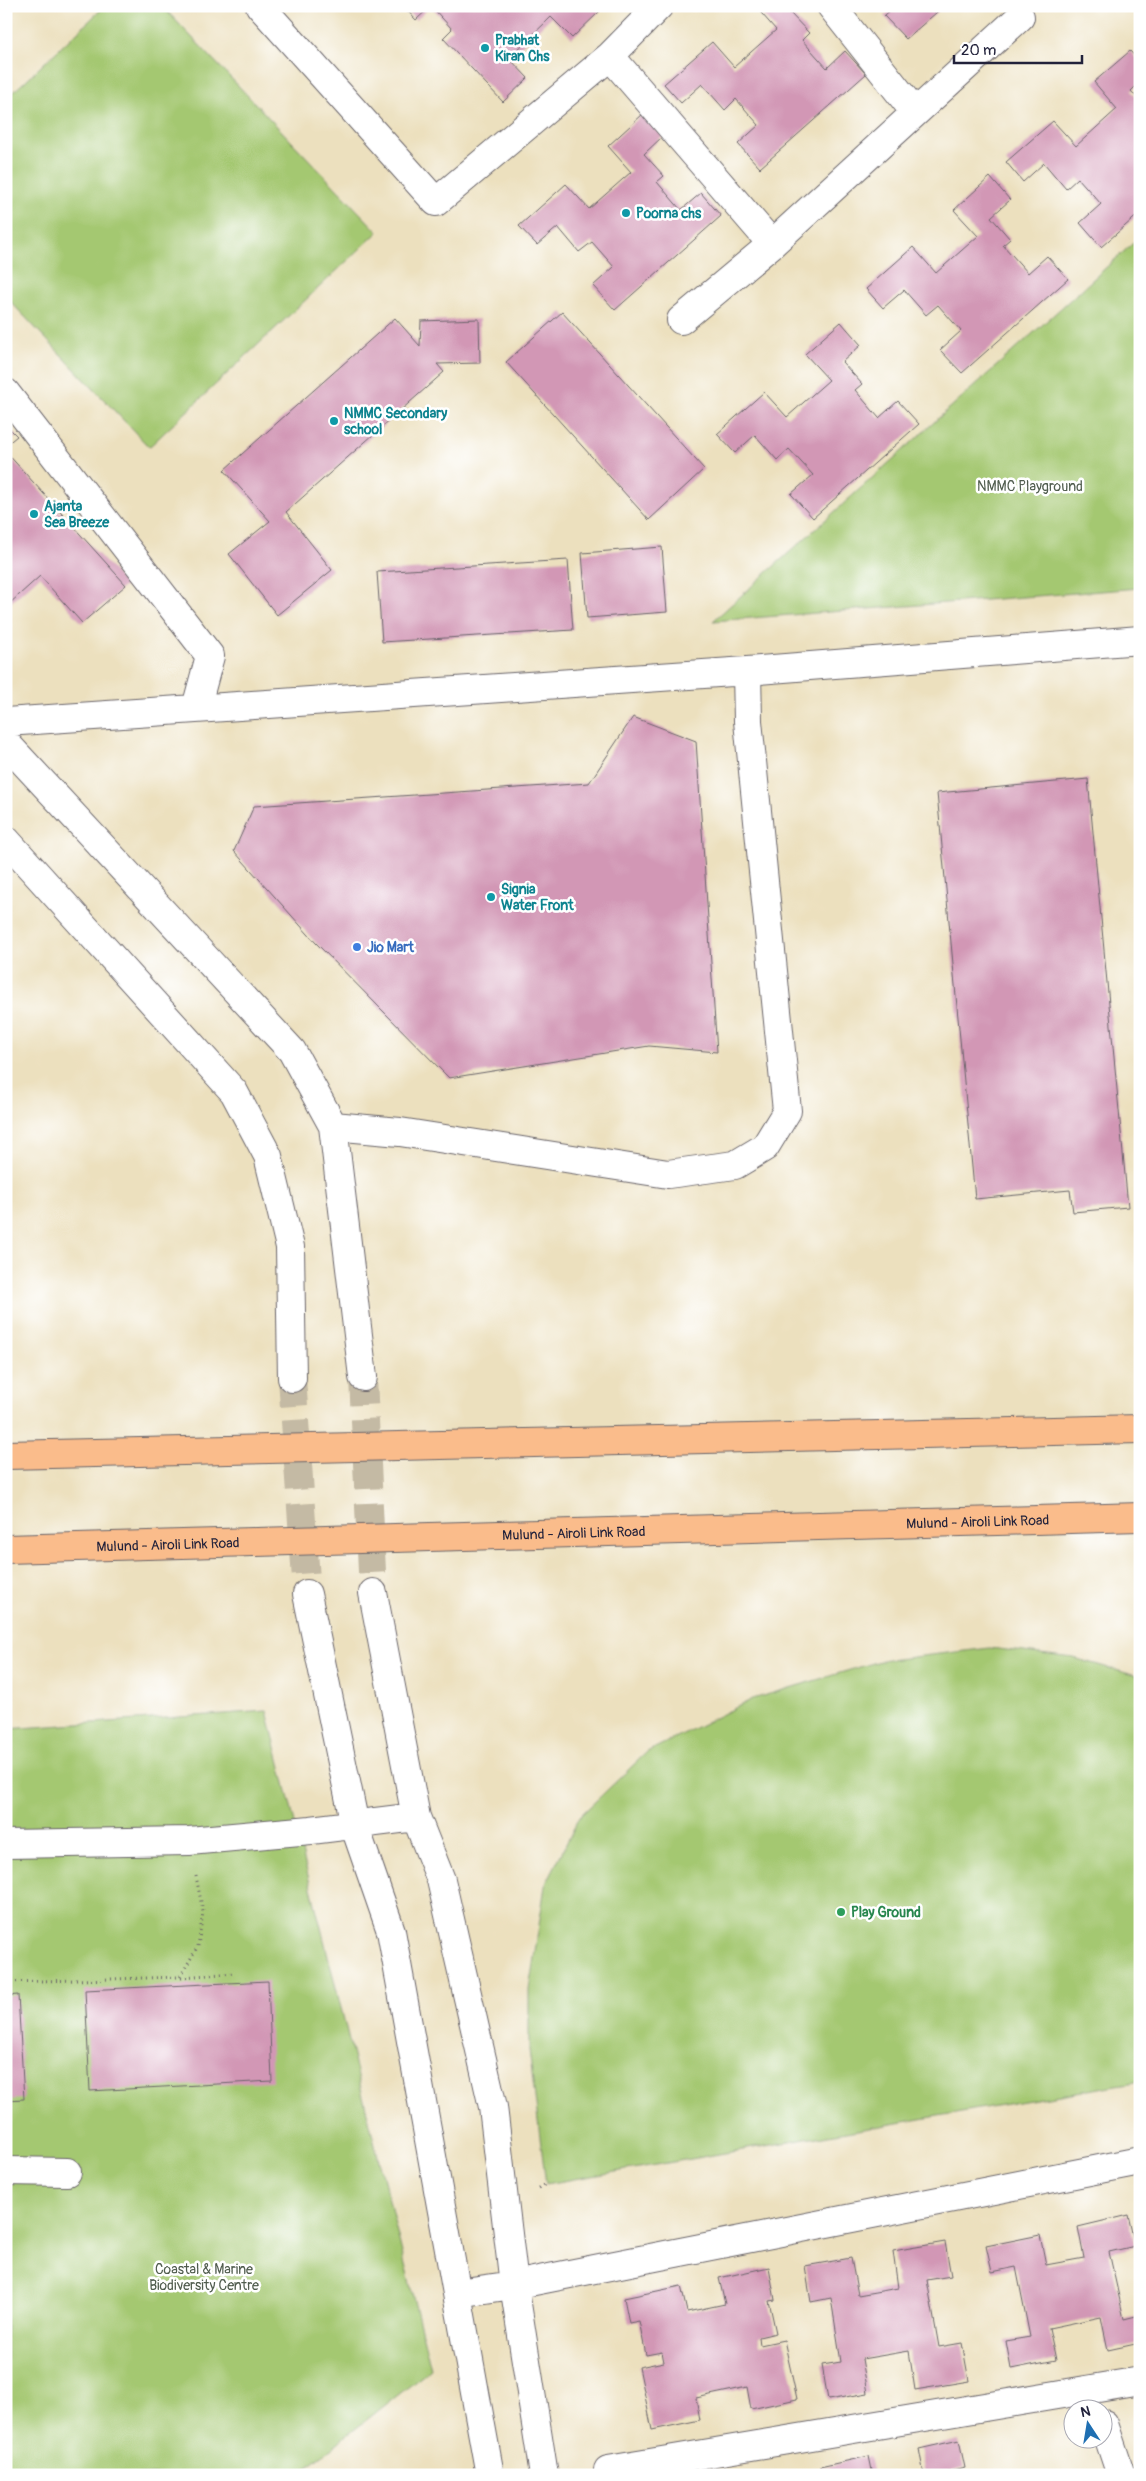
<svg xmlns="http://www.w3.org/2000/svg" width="1146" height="2481" font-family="Pangolin,sans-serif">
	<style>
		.green { fill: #a4c871; stroke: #637556 }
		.building { fill: #d297b5 }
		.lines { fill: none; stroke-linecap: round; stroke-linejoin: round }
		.minor-tunnel { stroke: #c4baa4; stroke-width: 28; stroke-dasharray: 28 14; stroke-linecap: butt }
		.minor-casing { stroke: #696469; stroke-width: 30 }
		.path { stroke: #696469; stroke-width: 3; stroke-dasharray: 1 4; stroke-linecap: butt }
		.minor { stroke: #fff; stroke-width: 28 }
		.major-bridge-casing { stroke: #696469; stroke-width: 30; stroke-linecap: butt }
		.major-bridge { stroke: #fabc8b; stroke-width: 28 }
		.culture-dot { fill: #0f9aa8; stroke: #fff; stroke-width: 2 }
		.shop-dot { fill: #3f7fe0; stroke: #fff; stroke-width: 2 }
		.leisure-dot { fill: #2e9e5b; stroke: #fff; stroke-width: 2 }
		.labels { text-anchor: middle; stroke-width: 5; stroke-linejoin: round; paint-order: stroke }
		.culture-label { font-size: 14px; font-weight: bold; fill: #0d838f; stroke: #fff; text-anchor: start }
		.park-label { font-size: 14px; fill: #505c4e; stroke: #fff }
		.shop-label { font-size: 14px; font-weight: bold; fill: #366cbe; stroke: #fff; text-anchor: start }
		.street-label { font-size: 14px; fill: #22223b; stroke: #fff }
		.leisure-label { font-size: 14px; font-weight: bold; fill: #27864d; stroke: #fff; text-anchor: start }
	</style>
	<rect width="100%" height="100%" fill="#fff"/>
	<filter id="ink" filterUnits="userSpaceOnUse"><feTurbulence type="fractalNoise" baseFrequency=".02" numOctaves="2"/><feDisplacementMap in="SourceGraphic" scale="10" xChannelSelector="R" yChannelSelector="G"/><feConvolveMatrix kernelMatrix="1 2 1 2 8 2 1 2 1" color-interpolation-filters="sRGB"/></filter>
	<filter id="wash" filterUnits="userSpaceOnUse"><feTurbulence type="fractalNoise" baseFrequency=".0096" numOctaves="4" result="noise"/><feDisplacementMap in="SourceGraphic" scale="20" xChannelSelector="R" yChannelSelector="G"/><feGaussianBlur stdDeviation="1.12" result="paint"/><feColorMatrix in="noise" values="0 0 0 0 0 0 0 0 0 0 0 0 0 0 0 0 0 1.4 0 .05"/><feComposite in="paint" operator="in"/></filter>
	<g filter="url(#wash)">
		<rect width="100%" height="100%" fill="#ece0be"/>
		<path class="green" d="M105,6H162L378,232L149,447L6,297V99Z
			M1140,237V588L713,621Z
			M990,1648L1074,1658L1140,1677V2081L546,2184L529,2050V1990L545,1886L580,1816L647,1752L753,1699L880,1661Z
			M267,1711L431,2369L297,2475H6V1729Z"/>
		<g id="blocks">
			<path class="building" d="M403,6H431L416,20Z
				M431,6H598L601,10L572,38L551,17L509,58L528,78L503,102L443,38L452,29Z
				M755,6H795L789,12L809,33L802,40L827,68L845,51L866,74L760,168L738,144L759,125L736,99L725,110L702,84L681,103L664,84L712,42L734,67L776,30Z
				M895,6H944L906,39L884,16Z
				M1130,51L1140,62V82L1131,91L1140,101V213L1101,247L1080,223L1101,204L1078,178L1066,189L1044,163L1023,182L1006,162L1053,121L1076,146L1117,109L1094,82Z
				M643,114L663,136L644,154L664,176L657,182L681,210L701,193L721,216L615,310L593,286L614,267L592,242L579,252L558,227L537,245L519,226L566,184L589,209L631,172L608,146Z
				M990,177L1010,200L991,217L1010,239L1003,245L1028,273L1047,256L1068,279L962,373L940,350L961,331L938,305L926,315L904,290L883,308L866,289L913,247L936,273L978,236L954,210Z
				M562,312L704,469L649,520L506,362Z
				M395,318L420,346L421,321L479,319L480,363L437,364L444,372L286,512L332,570L277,615L229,554L270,521L224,470Z
				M841,322L861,345L842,362L862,384L855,390L879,418L898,401L919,424L813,518L791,494L813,475L789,449L777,460L755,435L735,453L717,434L764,392L787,417L829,380L805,354Z
				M6,425L17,436L6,445Z
				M6,452L126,585L82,623L40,576L9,604L6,601Z
				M662,547L667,612L587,618L582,553Z
				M568,560L573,630L382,642L377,572Z
				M633,717L696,741L717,1052L649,1046L449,1078L316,943L234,851L254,806L589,783Z
				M1088,779L1128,1207L1073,1212L1070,1190L975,1199L937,793Z
				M268,1981L272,2081L90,2091L85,1990Z
				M18,1995L24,2099L6,2100V1996Z
				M1128,2215L1135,2246L1109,2252L1124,2319L1140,2315V2343L1108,2350L1101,2317L1049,2328L1056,2360L1011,2369L1006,2341L1030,2337L1016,2267L992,2272L986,2246L1040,2235L1046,2265L1084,2258L1078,2227Z
				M945,2242L951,2276L927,2280L939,2347L962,2343L969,2381L915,2390L909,2351L862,2359L868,2393L828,2400L822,2365L841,2362L831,2298L811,2302L805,2266L851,2258L858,2295L898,2288L893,2251Z
				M769,2267L775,2300L769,2301L776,2333L759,2337L760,2345L784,2340L797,2399L751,2409L747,2387L696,2398L700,2420L652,2430L639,2367L664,2362L662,2352L646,2355L639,2321L629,2323L624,2298L681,2286L687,2312L725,2304L719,2278Z
				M959,2440L965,2468L937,2475H924L919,2449Z
				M869,2456L873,2475H821L820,2467Z"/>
		</g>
	</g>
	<g filter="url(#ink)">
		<use href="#blocks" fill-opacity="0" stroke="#696469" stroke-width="1"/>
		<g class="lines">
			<path class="minor-tunnel" d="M363,1377L373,1593
				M292,1378L307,1594"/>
			<g class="minor-casing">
				<path id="minor" d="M260,6L436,202L610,56L659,6
					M831,6L914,111
					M610,56L772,244
					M681,320L772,244L1020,17
					M6,393L210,656L196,708
					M6,722L747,671L1140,640
					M6,743L292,1051L333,1126L363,1377
					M6,840L234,1092L268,1156L290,1247L292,1378
					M333,1126L400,1132L668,1174L735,1165L765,1147L787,1111L748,721L747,671
					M373,1593L416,1817L441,1880L493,2107L514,2285L544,2475
					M307,1594L356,1830L391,1931L490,2475
					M6,1844L189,1841L311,1830L416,1817
					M6,2171L67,2172
					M457,2293L514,2285L1140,2161
					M1104,2424L1121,2475
					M608,2470L1140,2381"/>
			</g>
			<path class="path" d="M181,1977L235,1973
				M6,1982L180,1977L198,1946L203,1912L196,1876
				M539,2188L546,2184"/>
			<use href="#minor" class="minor"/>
			<g class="major-bridge-casing">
				<g id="major-bridge">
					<path d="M6,1455L1140,1429"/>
					<path id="s1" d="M6,1549L1140,1517"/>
				</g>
			</g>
			<use href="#major-bridge" class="major-bridge"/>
		</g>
	</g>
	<g class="culture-dot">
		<circle cx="485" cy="48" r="5"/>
		<circle cx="626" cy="213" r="5"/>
		<circle cx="334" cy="421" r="5"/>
		<circle cx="34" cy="514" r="5"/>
		<circle cx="491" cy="897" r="5"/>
	</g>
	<circle class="shop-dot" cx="357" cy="947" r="5"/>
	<circle class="leisure-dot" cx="841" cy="1912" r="5"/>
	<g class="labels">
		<g class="culture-label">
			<text x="495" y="45">Prabhat<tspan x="495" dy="16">Kiran Chs</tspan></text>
			<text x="636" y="218">Poorna chs</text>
			<text x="344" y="418">NMMC Secondary<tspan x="344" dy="16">school</tspan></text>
			<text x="44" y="511">Ajanta<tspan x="44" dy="16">Sea Breeze</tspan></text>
			<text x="501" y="894">Signia<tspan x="501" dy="16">Water Front</tspan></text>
		</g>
		<g class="park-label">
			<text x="1030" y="491">NMMC Playground</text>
			<text x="204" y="2274">Coastal &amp; Marine<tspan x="204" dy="16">Biodiversity Centre</tspan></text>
		</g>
		<g class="shop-label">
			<text x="367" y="952">Jio Mart</text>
		</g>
		<g class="street-label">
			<text dy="5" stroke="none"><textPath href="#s1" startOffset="972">Mulund - Airoli Link Road</textPath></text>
			<text dy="5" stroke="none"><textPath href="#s1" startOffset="568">Mulund - Airoli Link Road</textPath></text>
			<text dy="5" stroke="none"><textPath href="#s1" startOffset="162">Mulund - Airoli Link Road</textPath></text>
		</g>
		<g class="leisure-label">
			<text x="851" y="1917">Play Ground</text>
		</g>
	</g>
	<rect width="1146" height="2481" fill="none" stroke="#fff" stroke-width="25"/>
	<g transform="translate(1088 2424) rotate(348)"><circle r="24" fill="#ffffff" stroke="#a7a7b1"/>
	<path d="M0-4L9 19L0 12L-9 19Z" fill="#1f6fb2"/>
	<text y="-8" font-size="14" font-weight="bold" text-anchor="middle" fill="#22223b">N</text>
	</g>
	<path d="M954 55v8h128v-8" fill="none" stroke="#22223b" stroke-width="2.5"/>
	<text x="961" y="55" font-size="15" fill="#22223b" stroke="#ffffff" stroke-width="4" paint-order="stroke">20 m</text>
</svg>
